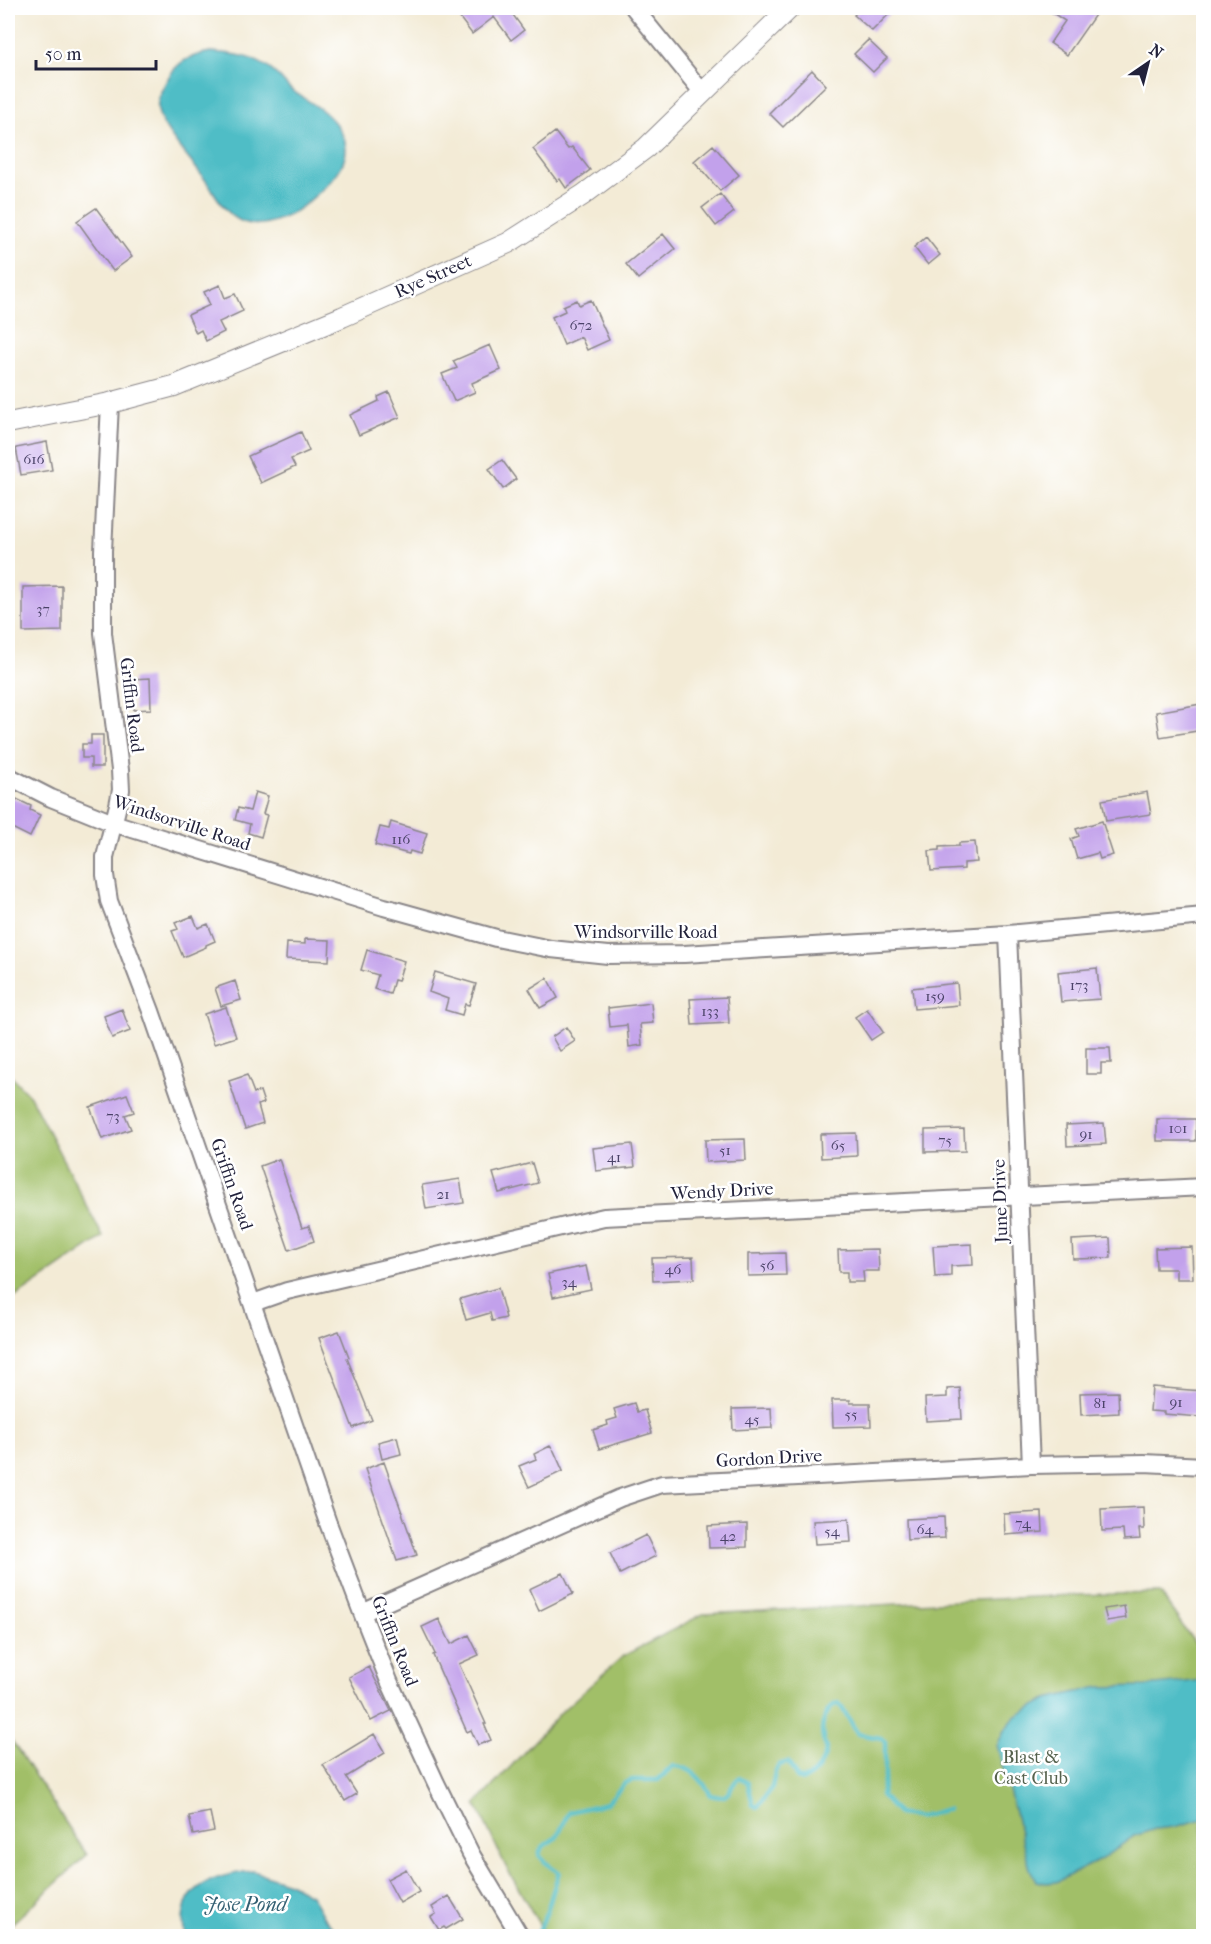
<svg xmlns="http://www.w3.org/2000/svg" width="1211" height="1944" font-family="'IM FELL French Canon',serif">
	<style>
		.green { fill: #a1bf67; stroke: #627051; stroke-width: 1.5 }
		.water { fill: #4fbdc6; stroke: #387080; stroke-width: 1.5 }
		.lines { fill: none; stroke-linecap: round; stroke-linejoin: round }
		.stream { stroke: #4fbdc6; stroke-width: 4.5 }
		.building { fill: #c2a1eb }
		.minor-casing { stroke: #8a8688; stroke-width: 20 }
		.tertiary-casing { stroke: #8a8688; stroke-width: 22 }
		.minor { stroke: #fff; stroke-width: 16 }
		.tertiary { stroke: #fff; stroke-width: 20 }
		.labels { text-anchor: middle; stroke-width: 5; stroke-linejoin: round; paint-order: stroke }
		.number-label { font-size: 15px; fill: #4a4267 }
		.street-label { font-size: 18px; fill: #22223b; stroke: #fff }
		.park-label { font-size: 18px; fill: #55614d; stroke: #fff }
		.water-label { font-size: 20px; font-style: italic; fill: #346073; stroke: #fff }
	</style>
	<rect width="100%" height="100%" fill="#fff"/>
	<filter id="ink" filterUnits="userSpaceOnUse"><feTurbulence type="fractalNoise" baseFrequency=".0167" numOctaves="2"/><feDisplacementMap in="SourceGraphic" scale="12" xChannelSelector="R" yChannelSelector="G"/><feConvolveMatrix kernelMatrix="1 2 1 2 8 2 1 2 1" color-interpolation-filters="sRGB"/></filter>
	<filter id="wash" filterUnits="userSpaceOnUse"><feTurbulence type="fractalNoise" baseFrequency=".008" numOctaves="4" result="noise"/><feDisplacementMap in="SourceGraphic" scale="24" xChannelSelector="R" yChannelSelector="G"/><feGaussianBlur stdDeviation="1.35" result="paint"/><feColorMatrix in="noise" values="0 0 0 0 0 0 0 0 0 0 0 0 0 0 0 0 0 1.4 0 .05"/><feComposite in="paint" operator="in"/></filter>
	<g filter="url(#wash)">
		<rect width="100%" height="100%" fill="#f3ebd6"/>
		<path class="green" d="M8,1073L30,1096L103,1237L8,1302Z
			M1160,1593L1203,1655V1936H546L506,1867L476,1804L563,1710L623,1656L703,1614L1072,1595Z
			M8,1735L87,1855L8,1927Z"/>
		<path class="water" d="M210,52C236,53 258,57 277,75C283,80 287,87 293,91C303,98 314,104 323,111C365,147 343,173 308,202C293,215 265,229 246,223C225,217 216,193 203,177C191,160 161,130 158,110C156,99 162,89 167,80C177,61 190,56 210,52Z
			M1203,1680V1819L1174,1827L1155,1829L1134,1836L1100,1860L1056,1882L1046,1883L1036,1881L1030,1869L997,1746L1003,1732L1015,1717L1047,1699L1099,1687L1146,1686Z
			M253,1871L289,1883L311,1895L324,1918L340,1936H185C174,1887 214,1875 253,1871Z"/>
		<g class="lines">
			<path class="stream" d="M537,1936L547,1911L559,1872L545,1862L539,1855C541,1843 552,1844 558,1834C563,1827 565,1819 569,1812L607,1803L625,1783L632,1780H658L673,1766C692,1766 702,1780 711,1795C732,1802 728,1786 739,1778L748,1783L753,1805L758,1807L772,1787L775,1772L779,1765L788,1762L797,1778L803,1780C815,1776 826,1760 826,1747C825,1743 823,1742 823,1738C820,1726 826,1706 839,1703L858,1734L881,1738L885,1742V1776L881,1795L898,1814L920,1817L947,1809"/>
		</g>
		<g id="blocks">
			<path class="building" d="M464,8H489L493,13L499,8H508L524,30L511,40L494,17L472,34L456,13Z
				M861,8H895L872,31L854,15Z
				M1045,8H1091L1097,12L1067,55L1050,43L1065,21Z
				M868,40L887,58L873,72L854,54Z
				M812,70L826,85L783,127L769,113Z
				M555,132L568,149L572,147L590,170L566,188L560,179L557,181L533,149Z
				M713,145L739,175L720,191L694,161Z
				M720,194L734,212L716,226L702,208Z
				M96,208L132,257L113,271L77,221Z
				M663,234L675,249L638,279L626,264Z
				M926,237L940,255L928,265L914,247Z
				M220,285L225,298L235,294L243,311L219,322L224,332L206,341L201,330L196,333L188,315L210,305L204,292Z
				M577,300L579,305L591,300L609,340L587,350L581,337L564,345L552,317L565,311L563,306Z
				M490,345L501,370L472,383L475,392L454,401L442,374L457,368L453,361Z
				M389,392L400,417L359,435L350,415L379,401L378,397Z
				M301,432L309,451L291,459L295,467L261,483L248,456Z
				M47,442L52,470L21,475L16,448Z
				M502,460L516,479L503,489L489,469Z
				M62,586V631L23,632V587Z
				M150,678L151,709L134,710L132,679Z
				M1201,704L1203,730L1160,737L1156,712Z
				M91,735H103V767H91V758H82V744H91Z
				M255,792L268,796L263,814L267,815L261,837L248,833L250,824L235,820L238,808L250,811Z
				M1147,792L1151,814L1106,821L1102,800Z
				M8,795L31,806L30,810L40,815L30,837L8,826Z
				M1102,821L1113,855L1100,859L1098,853L1077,859L1071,839L1079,836L1076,829Z
				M391,822L427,833L420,854L410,851L409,854L375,845L380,827L389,829Z
				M975,842L977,862L964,863V869L931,871L929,851L939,850V847L959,846V843Z
				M193,916L198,928L208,924L215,941L206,945V947L183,957L172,931L178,929L175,923Z
				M305,939L330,940L329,961L286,959L287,943L305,944Z
				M367,950L404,961L398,981L394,980L390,994L374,989L378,975L361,970Z
				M1097,968L1100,999L1061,1002L1058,972Z
				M435,972L476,984L469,1005L465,1004L462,1015L445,1010L448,999L429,992Z
				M547,978L558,998L540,1008L529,989Z
				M235,981L241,1000L221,1006L215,988Z
				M957,983L959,1005L914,1009L912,988Z
				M727,997L729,1023L692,1025L690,999Z
				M651,1003L653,1023L640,1024L642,1045L629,1047L627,1025L610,1027L608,1008Z
				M226,1007L236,1037L214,1044L204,1014Z
				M122,1009L130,1031L112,1038L104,1016Z
				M867,1009L883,1032L871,1040L855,1017Z
				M566,1027L575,1041L560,1051L552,1037Z
				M1086,1048H1110L1111,1063H1101V1074H1086Z
				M247,1075L254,1093L260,1091L264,1103L258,1105L263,1123L245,1129L229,1081Z
				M127,1094L134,1112L125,1115L131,1129L102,1139L90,1107Z
				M1157,1119H1196V1141H1157Z
				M1104,1123L1106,1144L1067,1146L1066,1125Z
				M964,1129L965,1151L925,1152V1130Z
				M856,1133L857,1156L821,1158L820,1134Z
				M745,1139L746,1160L706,1162L705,1140Z
				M632,1144L635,1167L596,1171L593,1148Z
				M279,1159L302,1228L309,1226L314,1241L289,1250L260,1166Z
				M532,1163L538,1183L499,1193L493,1173Z
				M460,1179L464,1203L426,1209L422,1185Z
				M1110,1238L1111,1258L1073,1259L1072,1240Z
				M972,1244L973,1265L951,1266V1276L935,1277L933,1246Z
				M1192,1247L1193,1279H1176V1269H1156L1155,1248Z
				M878,1249L879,1271H863L864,1282H847V1272H839L838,1250Z
				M785,1253L786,1275L748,1276V1254Z
				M693,1257L694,1279L653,1281L652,1258Z
				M586,1266L591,1289L553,1297L548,1274Z
				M498,1288L506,1318L492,1321L490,1313L466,1320L460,1299Z
				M339,1331L349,1357L347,1358L372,1420L353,1428L319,1338Z
				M1152,1387L1202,1391L1200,1417L1164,1414V1412L1150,1411Z
				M960,1388L962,1419L926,1421L925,1398L947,1397V1389Z
				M1118,1392L1119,1413L1081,1415L1080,1393Z
				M832,1400H850V1403H870L871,1426L833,1427Z
				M634,1403L637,1412L645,1410L652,1433L599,1449L593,1430L608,1425L607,1421L617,1418L614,1409Z
				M771,1408L772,1428L733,1430L732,1409Z
				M397,1437L401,1454L382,1459L378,1442Z
				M550,1446L554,1451L563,1471L529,1487L519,1466L536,1459L534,1454Z
				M384,1462L417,1555L397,1561L365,1469Z
				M1143,1507L1144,1529H1139L1140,1539L1124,1540L1123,1530L1102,1531L1101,1509Z
				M1042,1512L1043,1532L1005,1535L1004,1514Z
				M944,1517L945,1538L907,1540L906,1519Z
				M849,1519L851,1542L815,1544L813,1521Z
				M747,1524V1547L709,1548L708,1526Z
				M646,1535L656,1556L620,1574L610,1553Z
				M563,1573L573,1594L539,1611L529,1589Z
				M1124,1606L1126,1618L1107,1621L1104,1609Z
				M439,1619L451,1644L469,1635L479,1655L459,1664L486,1724H484L491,1740L478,1745L471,1730L467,1732L433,1655L435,1654L422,1627Z
				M369,1667L391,1711L371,1721L349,1677Z
				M374,1734L385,1753L346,1777L357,1794L345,1801L323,1765Z
				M210,1812L214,1831L193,1835L189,1816Z
				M406,1869L419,1892L400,1903L387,1879Z
				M449,1896L463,1919L446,1929L444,1927L439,1930L431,1917L436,1914L432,1907Z"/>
		</g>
	</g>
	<g filter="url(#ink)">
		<use href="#blocks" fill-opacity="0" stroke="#8a8688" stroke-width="1.5"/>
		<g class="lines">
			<g class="minor-casing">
				<path id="minor" d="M634,8L703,93
					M110,403L103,551V633L120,770L121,790L118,805L105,857V875L109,901L151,1011L328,1523L362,1613L389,1681L436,1783L471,1854L520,1936
					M8,776L51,798L113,823L384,907L496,938L551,949L608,955L684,954L1008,934L1204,916
					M1008,934L1031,1465
					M253,1303L287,1291L604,1217L1204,1187
					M362,1613L620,1498L662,1484L1031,1465L1144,1463L1204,1466"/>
			</g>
			<g class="tertiary-casing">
				<path id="tertiary" d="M8,423L110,403L174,386L342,317L508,243L583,195L646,148L790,8"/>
			</g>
			<use href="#minor" class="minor"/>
			<use href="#tertiary" class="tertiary"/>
		</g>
	</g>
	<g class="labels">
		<g class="number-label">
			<text x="581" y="330">672</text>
			<text x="34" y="464">616</text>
			<text x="43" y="614">37</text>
			<text x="401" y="844">116</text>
			<text x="1079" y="990">173</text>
			<text x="935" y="1001">159</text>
			<text x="710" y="1016">133</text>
			<text x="113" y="1121">73</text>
			<text x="1178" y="1133">101</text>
			<text x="1086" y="1139">91</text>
			<text x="945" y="1145">75</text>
			<text x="838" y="1150">65</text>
			<text x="725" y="1155">51</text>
			<text x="614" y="1162">41</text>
			<text x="443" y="1199">21</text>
			<text x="767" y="1270">56</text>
			<text x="673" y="1274">46</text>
			<text x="569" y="1287">34</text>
			<text x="1176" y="1407">91</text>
			<text x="1100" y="1408">81</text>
			<text x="851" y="1419">55</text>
			<text x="752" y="1424">45</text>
			<text x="1023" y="1528">74</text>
			<text x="925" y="1534">64</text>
			<text x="832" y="1536">54</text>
			<text x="728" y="1541">42</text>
		</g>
		<g class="street-label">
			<text transform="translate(433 276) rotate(-24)" y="6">Rye Street</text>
			<text transform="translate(132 705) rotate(83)" y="6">Griffin Road</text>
			<text transform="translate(182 823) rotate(18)" y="6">Windsorville Road</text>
			<text x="646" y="938">Windsorville Road</text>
			<text transform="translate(232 1184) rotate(71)" y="6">Griffin Road</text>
			<text transform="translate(722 1191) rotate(-3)" y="6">Wendy Drive</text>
			<text transform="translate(1000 1201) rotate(-92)" y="6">June Drive</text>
			<text transform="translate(769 1458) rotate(-3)" y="6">Gordon Drive</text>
			<text transform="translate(395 1641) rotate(68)" y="6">Griffin Road</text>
		</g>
		<g class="park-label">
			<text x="1031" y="1763">Blast &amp;<tspan x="1031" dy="21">Cast Club</tspan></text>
		</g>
		<g class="water-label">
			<text x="245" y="1911">Jose Pond</text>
		</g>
	</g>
	<rect width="1211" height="1944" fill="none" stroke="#fff" stroke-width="30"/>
	<g transform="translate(1148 63) rotate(35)" stroke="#ffffff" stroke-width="4.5" paint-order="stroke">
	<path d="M0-4.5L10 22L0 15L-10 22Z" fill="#22223b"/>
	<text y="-9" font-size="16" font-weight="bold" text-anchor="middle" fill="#22223b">N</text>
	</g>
	<path d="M36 60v9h120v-9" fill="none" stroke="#22223b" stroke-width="3"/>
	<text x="45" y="60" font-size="18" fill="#22223b" stroke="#ffffff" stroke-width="4.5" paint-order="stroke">50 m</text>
</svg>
